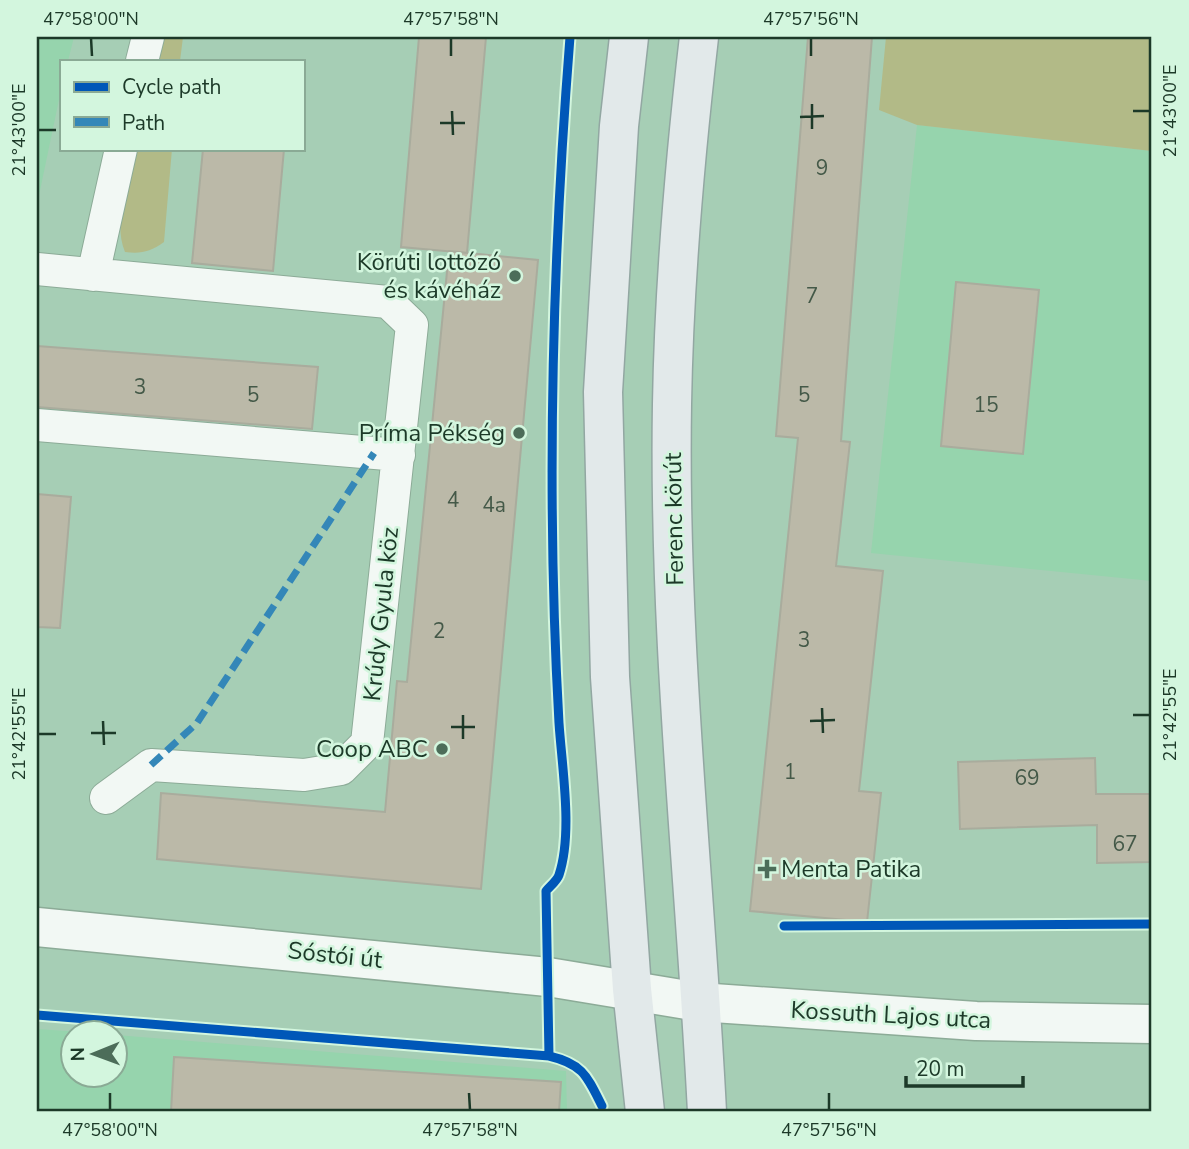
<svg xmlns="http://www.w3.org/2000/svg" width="1189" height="1149" font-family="'Nunito Sans',sans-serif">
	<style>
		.built { fill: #96d4ad }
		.green { fill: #b2ba87 }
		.building { fill: #bbb9a8; stroke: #a9ac9d; stroke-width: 2 }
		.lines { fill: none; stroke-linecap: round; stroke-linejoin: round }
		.minor-casing { stroke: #8cab97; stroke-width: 34 }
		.tertiary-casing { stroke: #8cab97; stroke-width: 41 }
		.secondary-casing { stroke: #8cab97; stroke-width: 41 }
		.primary-casing { stroke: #92a7a2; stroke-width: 41 }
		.minor { stroke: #f2f8f4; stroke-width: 32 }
		.tertiary { stroke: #f2f8f4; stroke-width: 38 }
		.secondary { stroke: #f2f8f4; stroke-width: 38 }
		.primary { stroke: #e2e9ea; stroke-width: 38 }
		.quiet { stroke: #3487b8; stroke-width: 7; stroke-dasharray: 14 7; stroke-linecap: butt }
		.cycleway-casing { stroke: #d3f6de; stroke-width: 13 }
		.cycleway { stroke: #0057b8; stroke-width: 9 }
		.ticks { fill: none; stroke: #1c3928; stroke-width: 2.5 }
		.poi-dot { fill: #4c6d59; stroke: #d3f6de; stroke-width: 2.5 }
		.labels { text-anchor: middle; stroke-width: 5; stroke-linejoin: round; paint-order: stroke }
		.number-label { font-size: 21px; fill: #445948 }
		.poi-label { font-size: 24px; fill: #1c3928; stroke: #d3f6de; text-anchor: end }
		.street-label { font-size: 24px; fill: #1c3928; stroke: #d3f6de }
		.neatline { fill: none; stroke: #1c3928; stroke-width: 2.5 }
		.ticks-label { font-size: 18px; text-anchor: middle; fill: #1c3928 }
	</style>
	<rect width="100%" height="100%" fill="#a6ceb5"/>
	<path class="built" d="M37,37H74L68,61H61V90L37,205Z
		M917,125L1152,151V581L871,553Z
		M37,1029L96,1033L74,1034V1076H116V1035L566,1071L567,1112H37Z"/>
	<path class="green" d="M165,37H183L180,61H158Z
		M886,37H1152V151L917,125L879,110Z
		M137,149H172L164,242C150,252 141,254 125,252C112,220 129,181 137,149Z"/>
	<path class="building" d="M419,37H486L467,253L401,247Z
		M808,37H872L841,441L850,442L836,566L883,571L859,791L881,793L867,922L750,911L798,438L776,436Z
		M203,149H284L273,271L192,263Z
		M449,251L538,260L481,889L157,859L161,793L385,812L397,681L407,682Z
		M956,282L1039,290L1023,454L941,446Z
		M37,346L318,367L312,429L37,407Z
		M37,494L71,497L60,628L37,627Z
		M1095,758L1096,794H1152V862L1097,863V825L960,829L958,762Z
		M174,1057L561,1082L559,1112H171Z"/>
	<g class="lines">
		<g class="minor-casing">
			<path id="minor" d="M142,61L148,37
				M37,269L388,302L412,325L367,743L341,769L304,775L151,765L106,798
				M93,275L121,149
				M37,425L399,455"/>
		</g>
		<g class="tertiary-casing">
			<path id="tertiary" d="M699,1002L976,1021L1152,1024"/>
		</g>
		<g class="secondary-casing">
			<path id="secondary" d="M37,927L548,977L699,1002"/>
		</g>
		<g class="primary-casing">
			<path id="primary" d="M629,37L619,126L603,392L610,677L632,989L645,1112
				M699,37C685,158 674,282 672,404C668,640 695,876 707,1112"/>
		</g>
		<use href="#minor" class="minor"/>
		<use href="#tertiary" class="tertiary"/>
		<use href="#secondary" class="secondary"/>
		<use href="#primary" class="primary"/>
		<path class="quiet" d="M151,765L197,723L374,453"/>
		<g class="cycleway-casing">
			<path id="cycleway" d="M784,926L1152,924
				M37,1015L549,1056C583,1064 587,1076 602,1106
				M549,1056L546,891C550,886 557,881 559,875C573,833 562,768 559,723C546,494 552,265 570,37"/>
		</g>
		<use href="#cycleway" class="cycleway"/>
	</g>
	<path class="ticks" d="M91,38L92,56M451,38V56M811,38V56M812,104V129M452,111L453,135M1133,111H1150M800,117L824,116M440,123H465M38,130H56M822,708L823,733M463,715V739M1133,715H1150M103,721L104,745M810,721L835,720M451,727H475M91,733H116M38,734H56M110,1093V1110M469,1093L470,1110M829,1093V1110"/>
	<g class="poi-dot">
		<circle cx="515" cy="276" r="7"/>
		<circle cx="519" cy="433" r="7"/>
		<circle cx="442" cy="749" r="7"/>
		<path d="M763.5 858.5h7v7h7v7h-7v7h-7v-7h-7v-7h7z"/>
	</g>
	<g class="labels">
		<g class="number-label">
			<text x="822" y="175">9</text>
			<text x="812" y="303">7</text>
			<text x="140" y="394">3</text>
			<text x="253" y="402">5</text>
			<text x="804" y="402">5</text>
			<text x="986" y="412">15</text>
			<text x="453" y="507">4</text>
			<text x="494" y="512">4a</text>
			<text x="439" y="638">2</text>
			<text x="804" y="647">3</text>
			<text x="790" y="779">1</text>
			<text x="1027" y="785">69</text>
			<text x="1125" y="851">67</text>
		</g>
		<g class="poi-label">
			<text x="501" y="270">Körúti lottózó<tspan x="501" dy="28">és kávéház</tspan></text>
			<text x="505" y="441">Príma Pékség</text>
			<text x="428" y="757">Coop ABC</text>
			<text x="781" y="877" text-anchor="start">Menta Patika</text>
		</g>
		<g class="street-label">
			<text transform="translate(674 519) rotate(-91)" y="8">Ferenc körút</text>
			<text transform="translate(381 614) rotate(-84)" y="8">Krúdy Gyula köz</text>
			<text transform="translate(335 955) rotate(6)" y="8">Sóstói út</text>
			<text transform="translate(891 1015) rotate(3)" y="8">Kossuth Lajos utca</text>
		</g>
	</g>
	<rect width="1189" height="1149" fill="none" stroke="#d3f6de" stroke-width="77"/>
	<rect x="60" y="60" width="245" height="91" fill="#d3f6de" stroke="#8aaa95" stroke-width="2"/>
	<rect x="74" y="82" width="35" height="10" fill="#0057b8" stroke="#8aaa95" stroke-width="2"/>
	<text x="122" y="94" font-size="21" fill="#1c3928">Cycle path</text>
	<rect x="74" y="117" width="35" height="10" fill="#3487b8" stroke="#8aaa95" stroke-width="2"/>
	<text x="122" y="130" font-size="21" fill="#1c3928">Path</text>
	<g transform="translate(94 1054) rotate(269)"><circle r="33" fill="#d3f6de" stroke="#8aaa95" stroke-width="2"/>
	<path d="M0-5L12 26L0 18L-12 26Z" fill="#4c6d59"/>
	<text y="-10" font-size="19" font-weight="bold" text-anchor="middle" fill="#1c3928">N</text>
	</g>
	<path d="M906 1076v10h117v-10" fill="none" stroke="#1c3928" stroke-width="3.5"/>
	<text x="916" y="1076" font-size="21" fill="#1c3928" stroke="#d3f6de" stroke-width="5" paint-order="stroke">20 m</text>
	<rect x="38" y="38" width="1112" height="1072" class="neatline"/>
	<g class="ticks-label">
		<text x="91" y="25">47°58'00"N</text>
		<text x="451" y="25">47°57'58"N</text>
		<text x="811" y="25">47°57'56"N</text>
		<text transform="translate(1170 111) rotate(-90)" y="6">21°43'00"E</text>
		<text transform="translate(19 130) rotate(-90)" y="6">21°43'00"E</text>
		<text transform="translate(1170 715) rotate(-90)" y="6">21°42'55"E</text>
		<text transform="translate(19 734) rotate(-90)" y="6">21°42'55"E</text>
		<text x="110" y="1136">47°58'00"N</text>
		<text x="470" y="1136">47°57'58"N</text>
		<text x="829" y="1136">47°57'56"N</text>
	</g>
</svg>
